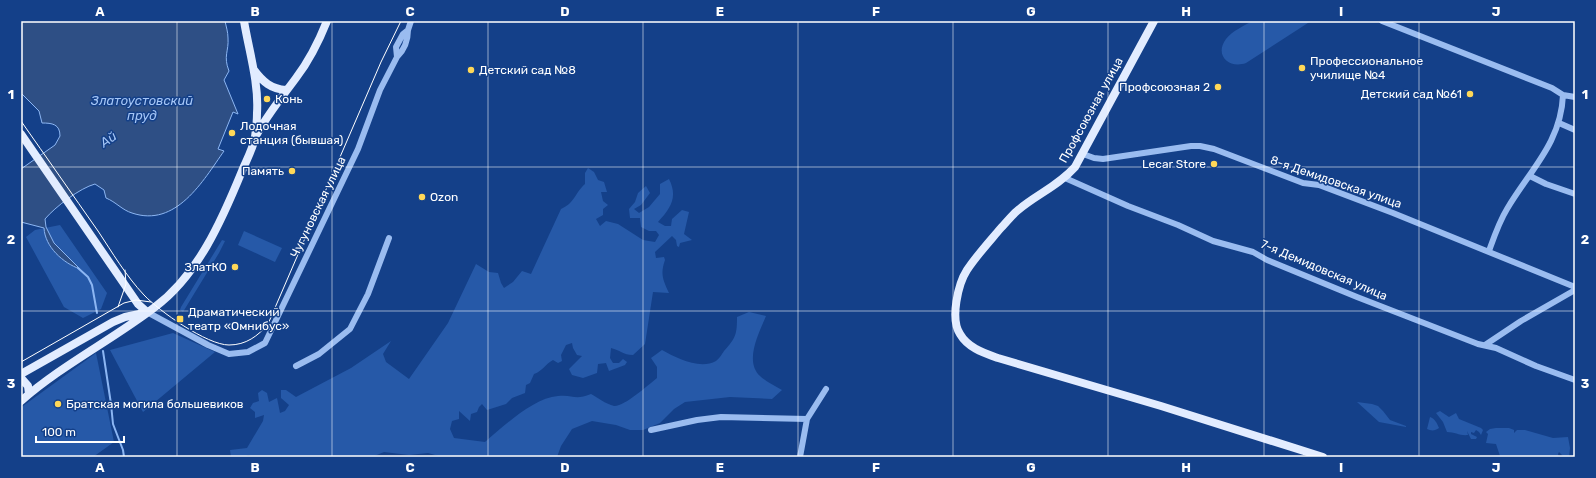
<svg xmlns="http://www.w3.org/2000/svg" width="1596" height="478" font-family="Rubik,sans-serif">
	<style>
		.green { fill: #2659a8 }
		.water { fill: #2e4f85; stroke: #8cb6f3 }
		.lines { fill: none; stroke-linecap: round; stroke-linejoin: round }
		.stream { stroke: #8cb6f3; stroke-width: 2 }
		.minor { stroke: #9abcf0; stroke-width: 6 }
		.major { stroke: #e2ecff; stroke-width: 8 }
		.tram { stroke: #fff; stroke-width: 1 }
		.grid { fill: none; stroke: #fff; stroke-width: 1; stroke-opacity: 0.55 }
		.poi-dot { fill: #ffd858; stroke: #144089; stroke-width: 1.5 }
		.labels { text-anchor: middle; stroke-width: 3; stroke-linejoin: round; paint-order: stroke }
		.poi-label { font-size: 12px; fill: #fff; stroke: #144089; text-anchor: start }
		.street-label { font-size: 12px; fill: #fff; stroke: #144089 }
		.water-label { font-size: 13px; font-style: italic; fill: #a5c6f7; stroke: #144089 }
		.neatline { fill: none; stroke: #fff; stroke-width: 1.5 }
		.grid-label { font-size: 13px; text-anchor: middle; font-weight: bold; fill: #fff }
	</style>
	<rect width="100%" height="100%" fill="#144089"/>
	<path class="green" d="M1252,21H1311L1246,63C1229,69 1214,55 1226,39C1232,31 1244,26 1252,21Z
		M588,168L594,172L598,180L604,182L607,192H601L603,201L608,205L603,209V215L596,219L600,226L606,221L618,224L643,240L655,242L659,235L656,231H649L641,227L640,218H630L629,209L635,202L638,193L646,186L650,193L641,205L634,209L639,213L649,207L660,194V184L669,179C678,197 671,208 658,222L665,226H671L672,219L682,210L689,212L684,234L692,240L680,243L679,247L677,246L676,240L672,236L655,252L656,258L664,257L665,260C660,274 663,280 669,293L653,292L645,344L633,355C623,355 620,350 611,348L610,358L613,363H619L623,359L627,362L625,365L609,371L606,363L598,364L597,373L583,378L572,375L569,369L582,356L577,355L573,348L572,343L566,345L561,355L562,361L558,363L553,360C545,364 543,371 534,374L530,383L526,385L525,393L512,398L506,404L487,410L482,404L479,407L477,412L471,414L470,421L459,411V419L452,421L450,429L454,438L485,442C504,426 533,398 558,396C573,394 574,401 591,394C598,398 606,404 614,406C624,407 648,385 657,378V367L651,358L662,350C676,358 700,370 716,361C719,359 722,354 724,351C736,338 737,334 737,317L749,312L766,316C759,333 744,361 760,376C766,382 775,386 782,390L772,399L730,397L685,402L674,409L660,423L643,430H630L616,425L592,421L572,429L561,446L557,457H442L428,453L409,455L384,452L372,457H254L248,455L245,457H231L230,450L247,448L263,421L264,415L255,418V412L250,408L253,403L259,401L258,393L262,390L267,393L269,402L277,398L280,413L285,411L289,405L281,398V390H286L296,397L351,368L391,341L383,354L386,362L409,379L448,323L476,264L489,272L498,273L501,283L504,288L513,282L522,271L531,274L561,209C575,203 574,194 585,184V173Z
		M60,225L107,293L101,309L83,318L64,307L26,237L35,230Z
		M244,231L282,248L275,262L238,245Z
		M222,240L225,241L219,253L183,312L180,310L181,307Z
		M173,333L215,352L143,412L110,350Z
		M96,353L114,442L93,457H21V410L23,406Z
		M1357,402L1372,404L1378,406L1383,411L1390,420L1406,426V427L1379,422Z
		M1440,411L1449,417L1456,413L1459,419L1481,428L1483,430L1481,435L1479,432L1476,430L1474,433L1471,432V434L1477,437L1476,439H1471L1467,431L1468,435C1460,436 1455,432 1447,432L1443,422L1436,413Z
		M1430,417C1435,419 1437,423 1439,428C1435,431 1431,431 1427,429Z
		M1496,428H1509L1514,430V433L1517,430H1525L1553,438L1568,437L1570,448L1569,457H1564L1559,452L1558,454L1559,457L1500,456L1496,444L1486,443L1488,434L1486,432L1490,429Z"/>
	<path class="water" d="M21,21H225C226,26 228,32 228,38C229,51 223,56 229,71L224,80L238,114L233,112L218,149L224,151C203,181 176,228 132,213C122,210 116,202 106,198L104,190L95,184C80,188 55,207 45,219L46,227L54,243L80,269C63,263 45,247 44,228L21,222V169L55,145L60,136C60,124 52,123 42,123L39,111L21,93Z"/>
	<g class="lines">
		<path class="stream" d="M78,268L88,277L92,285L97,313
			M103,351L111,404L113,424L123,450L124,457"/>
		<path class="minor" d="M1382,21L1552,88L1563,95L1575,97
			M397,57C405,49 408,41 408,30
			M1559,123L1575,130
			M1083,154L1094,158L1103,159L1191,146H1200L1214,149L1303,183L1319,185L1393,213L1575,287
			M1530,176L1546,184L1575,194
			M1065,178L1128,206L1178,225L1213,241L1253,252L1267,260L1357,297L1478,344L1496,348L1536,366L1575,380
			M1489,251C1494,237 1499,222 1507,209C1530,170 1561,143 1563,95
			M147,312L208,345L229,354L248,352L265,343L358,149L380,90L397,57L396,47L403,34L408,30L411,21
			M1485,345L1521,321L1575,290
			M296,366L319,354L350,329L368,294L389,238
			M651,430L697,420L721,417L807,419L826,389
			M800,457L807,419"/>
		<path class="major" d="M1154,21L1075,167C1057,187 1037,194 1017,211C1011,216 1006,223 1000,229C989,242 977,255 967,270C958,284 950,319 960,334C968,348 984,353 998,358L1161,406L1323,457
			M254,70C263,82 271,89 286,90
			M21,134L138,304L147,312
			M257,134C268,114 282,97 296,78C309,61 319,41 327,21
			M21,374L113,322L125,317L144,313
			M21,378L28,386L29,394
			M21,401C62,365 112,340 155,307C198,275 222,220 242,171C246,161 253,149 255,137C256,130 257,121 257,113C259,83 249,51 244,21"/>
		<path class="tram" d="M21,121C47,158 72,194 98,231C112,252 126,276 144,295C159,311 207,345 229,345C246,345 258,336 268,324L381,62L401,21
			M118,307L126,284L125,270
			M21,362L124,303L136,300L151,302"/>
	</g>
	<path class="grid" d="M177,21V457M332,21V457M488,21V457M643,21V457M798,21V457M953,21V457M1108,21V457M1264,21V457M1419,21V457M21,167H1575M21,311H1575"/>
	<g class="poi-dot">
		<circle cx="1302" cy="68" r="4"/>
		<circle cx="471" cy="70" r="4"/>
		<circle cx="1218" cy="87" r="4"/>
		<circle cx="1470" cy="94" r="4"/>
		<circle cx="267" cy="99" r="4"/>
		<circle cx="232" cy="133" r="4"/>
		<circle cx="1214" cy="164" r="4"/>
		<circle cx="292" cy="171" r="4"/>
		<circle cx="422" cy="197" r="4"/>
		<circle cx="235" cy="267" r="4"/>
		<rect x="176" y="315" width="8" height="8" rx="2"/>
		<circle cx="58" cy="404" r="4"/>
	</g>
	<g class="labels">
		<g class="poi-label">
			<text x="1310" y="65">Профессиональное<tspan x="1310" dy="14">училище №4</tspan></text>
			<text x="479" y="74">Детский сад №8</text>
			<text x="1210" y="91" text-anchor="end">Профсоюзная 2</text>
			<text x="1462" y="98" text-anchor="end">Детский сад №61</text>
			<text x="275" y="103">Конь</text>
			<text x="240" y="130">Лодочная<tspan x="240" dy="14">станция (бывшая)</tspan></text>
			<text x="1206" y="168" text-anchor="end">Lecar Store</text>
			<text x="284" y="175" text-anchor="end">Память</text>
			<text x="430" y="201">Ozon</text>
			<text x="227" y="271" text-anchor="end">ЗлатКО</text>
			<text x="188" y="316">Драматический<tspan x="188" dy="14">театр «Омнибус»</tspan></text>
			<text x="66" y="408">Братская могила большевиков</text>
		</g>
		<g class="street-label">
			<text transform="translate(1091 110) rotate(-61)" y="4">Профсоюзная улица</text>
			<text transform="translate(1336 182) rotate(19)" y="4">8-я Демидовская улица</text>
			<text transform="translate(318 207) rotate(-64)" y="4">Чугуновская улица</text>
			<text transform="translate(1324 270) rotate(23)" y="4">7-я Демидовская улица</text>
		</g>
		<g class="water-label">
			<text x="142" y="105">Златоустовский<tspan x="142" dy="15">пруд</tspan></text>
			<text transform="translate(108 139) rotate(-35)" y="5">Ай</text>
		</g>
	</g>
	<rect width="1596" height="478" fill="none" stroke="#144089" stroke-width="44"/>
	<path d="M36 436v6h88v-6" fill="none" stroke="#ffffff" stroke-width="2"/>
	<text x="42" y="436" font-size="12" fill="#ffffff" stroke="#144089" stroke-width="3" paint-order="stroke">100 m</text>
	<rect x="22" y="22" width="1552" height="434" class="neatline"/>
	<g class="grid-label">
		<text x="100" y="16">A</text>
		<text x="255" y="16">B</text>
		<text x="410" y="16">C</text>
		<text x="565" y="16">D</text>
		<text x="720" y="16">E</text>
		<text x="876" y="16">F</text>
		<text x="1031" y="16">G</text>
		<text x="1186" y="16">H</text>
		<text x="1341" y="16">I</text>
		<text x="1496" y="16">J</text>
		<text x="11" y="99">1</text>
		<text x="1585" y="99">1</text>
		<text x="11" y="244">2</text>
		<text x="1585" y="244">2</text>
		<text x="11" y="388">3</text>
		<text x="1585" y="388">3</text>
		<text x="100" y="472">A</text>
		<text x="255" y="472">B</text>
		<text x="410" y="472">C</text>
		<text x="565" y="472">D</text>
		<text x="720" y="472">E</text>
		<text x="876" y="472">F</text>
		<text x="1031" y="472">G</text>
		<text x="1186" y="472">H</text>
		<text x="1341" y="472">I</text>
		<text x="1496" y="472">J</text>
	</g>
</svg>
